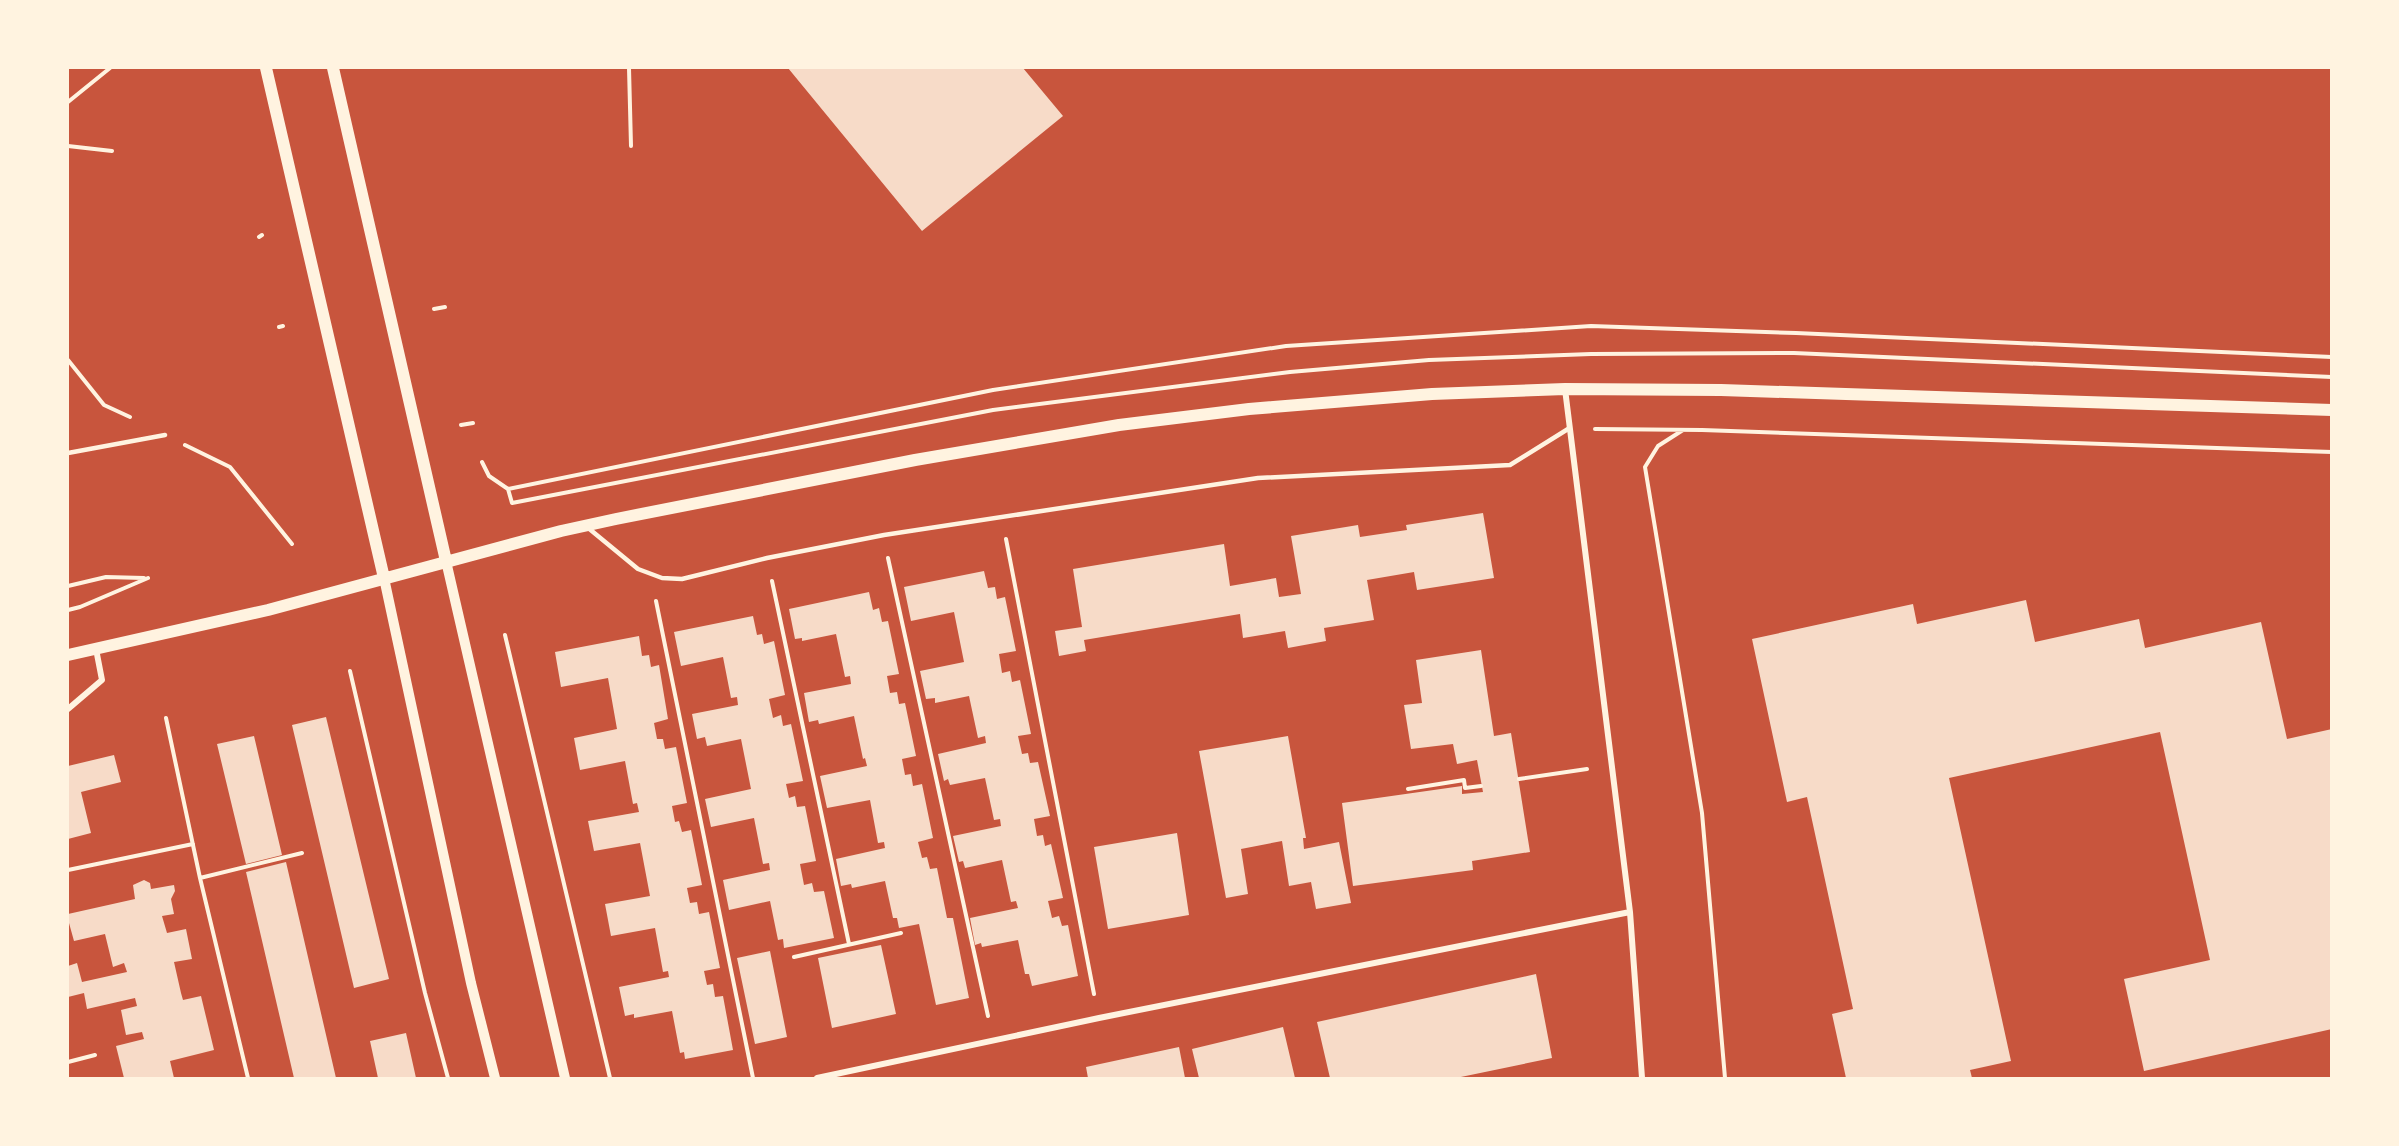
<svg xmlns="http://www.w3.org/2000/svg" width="2399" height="1146" font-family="Raleway,sans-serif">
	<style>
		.building { fill: #f7dbc8 }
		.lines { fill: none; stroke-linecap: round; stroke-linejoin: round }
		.path { stroke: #fff3e0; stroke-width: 4 }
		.service { stroke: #fff3e0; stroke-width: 4.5 }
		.minor { stroke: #fff3e0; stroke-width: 6 }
		.tertiary { stroke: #fff3e0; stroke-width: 10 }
		.secondary { stroke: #fff3e0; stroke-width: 12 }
	</style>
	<rect width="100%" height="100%" fill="#c8553d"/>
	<path class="building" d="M788,68H1023L1063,116L922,231Z
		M1483,513L1494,578L1417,590L1414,572L1367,580L1374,620L1324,628L1326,641L1288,648L1285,631L1243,638L1240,614L1084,640L1086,651L1059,656L1055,631L1082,627L1073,569L1224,544L1230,586L1276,578L1279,597L1301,594L1291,536L1358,525L1360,537L1407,530L1406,525Z
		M984,571L988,588L995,587L997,599L1005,597L1016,651L999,654L1002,673L1010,671L1012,682L1020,680L1031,734L1018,736L1022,754L1028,753L1030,763L1038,762L1050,816L1034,819L1037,836L1043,835L1045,846L1051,844L1063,898L1048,901L1052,918L1059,916L1062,926L1068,925L1078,976L1032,986L1029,974H1025L1018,940L982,947L981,943L975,945L970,918L1018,908L1016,901L1011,902L1002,860L965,868L963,861L959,862L953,836L1001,826L1000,819L994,820L985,778L950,785L948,779L944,781L938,754L986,743L985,736L978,738L969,696L935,703V698L926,699L920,671L964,662L954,612L911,621L904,587Z
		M869,592L873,610L879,608L882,622L888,621L899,674L887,676L890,693L897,692L899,704L905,703L916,756L902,759L905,775L911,774L913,786L922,784L933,838L918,842L922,858L927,857L930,869L937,868L947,918H953L969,998L936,1005L919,924L899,928L897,918H893L885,881L852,888L851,884L841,886L836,859L885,848L884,842L878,843L870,800L827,808L820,776L867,766L865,758L863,759L854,716L819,724L818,720L809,722L804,693L851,684L850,676L845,677L836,634L802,641V638L795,639L789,609Z
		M2026,600L2035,642L2139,619L2145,648L2261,622L2287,739L2332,729V1029L2144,1071L2124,979L2210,960L2160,732L1949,778L2011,1061L1970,1070L1972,1078H1846L1832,1014L1853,1009L1807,797L1787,802L1752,639L1913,604L1917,624Z
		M753,616L757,635L762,634L764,644L774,641L785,695L769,699L773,718L781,715L783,726L791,724L803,781L786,784L789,798L795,796L797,807L805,806L816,861L800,864L804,885L812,883L814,892L824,891L834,938L784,948L783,939L778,940L770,901L729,910L723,880L770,870L769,863L763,864L754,818L711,827L705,799L751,789L741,739L707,746L705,737L697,739L692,714L738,705L737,697L731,698L723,657L681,666L674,632Z
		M639,636L642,656L649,655L651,667L659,665L668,719L654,723L657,739H663L665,749L676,747L687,803L672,806L675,822L679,821L682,832L691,830L702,885L687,888L690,903L697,902L699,914L709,912L720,968L704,971L707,985L713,984L715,997L723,996L733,1050L685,1059L684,1052L680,1053L672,1011L634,1018V1014L625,1016L619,987L669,977L668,971L663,972L655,928L611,936L605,904L650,896L640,843L594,851L588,821L639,812L637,803L633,804L625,761L580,770L574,738L617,729L608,678L561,687L555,652Z
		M1481,650L1494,736L1511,733L1530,852L1472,861L1473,870L1353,886L1342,803L1462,786V794L1483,792L1477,760L1457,764L1453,744L1411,749L1404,705L1422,703L1416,660Z
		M326,717L389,979L354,988L292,725Z
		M254,736L282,855L246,864L217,744Z
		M1288,736L1306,838H1303L1304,849L1339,842L1351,903L1316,909L1311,882L1289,886L1282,841L1241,849L1248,894L1226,898L1199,751Z
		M114,755L121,782L81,792L91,833L68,839V766Z
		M1177,833L1189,915L1108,929L1094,847Z
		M286,862L336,1078H294L246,872Z
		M144,880L150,883L151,889L174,885L175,891L171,899L174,914L162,916L167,933L186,929L192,959L174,962L181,993L183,1000L201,996L214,1050L170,1061L174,1078H124L116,1046L144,1039L142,1032L126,1035L121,1010L137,1006L135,998L87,1009L84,993L68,997V966L77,963L82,982L127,972L124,963L113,967L105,934L74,941L69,923H68V914L135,899L133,885Z
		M881,945L896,1014L832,1028L818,958Z
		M770,951L787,1037L755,1044L737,958Z
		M1536,974L1552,1058L1456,1078H1330L1317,1022Z
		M1283,1027L1295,1078H1199L1192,1049Z
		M406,1033L416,1078H378L370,1041Z
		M1179,1047L1185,1078H1088L1086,1067Z"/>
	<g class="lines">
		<path class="path" d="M629,68L631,146
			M68,102L110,68
			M68,146L112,151
			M259,237L262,235
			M434,309L445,307
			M279,327L283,326
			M68,360L104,405L130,417
			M461,425L473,423
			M1595,429L1702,430L2332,452
			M1683,430L1658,446L1645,467L1702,813L1725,1078
			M185,445L230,467L292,544
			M482,462L489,476L508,489L512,503L993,410L1290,372L1429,360L1591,354L1794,353L2332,377
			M508,489L993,390L1286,346L1591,326L1796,333L2332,357
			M1006,539L1094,994
			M888,558L988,1016
			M772,581L849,944
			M68,586L106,577L144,578
			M656,601L753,1078
			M68,610L80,607L148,578
			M505,635L610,1078
			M350,671L425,993L448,1078
			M166,718L200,878L248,1078
			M1519,779L1587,769
			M1408,789L1464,780L1465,788L1481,786
			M68,870L193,844
			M200,878L302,853
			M794,957L901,933
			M68,1062L95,1055"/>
		<path class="service" d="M68,453L165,435
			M587,527L638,569L662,578L682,579L767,558L884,535L1258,478L1510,465L1568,429"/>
		<path class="minor" d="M1565,389L1630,912L1642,1078
			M68,709L102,680L96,649
			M817,1078L1099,1018L1630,912"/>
		<path class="tertiary" d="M446,561L565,1078
			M384,578L471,983L495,1078"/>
		<path class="secondary" d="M266,68L384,578
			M333,68L446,561
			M68,655L268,610L561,531L616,519L915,460L1119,425L1249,409L1432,394L1565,389L1721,390L2332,410"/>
	</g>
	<rect width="2399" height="1146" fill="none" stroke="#fff3e0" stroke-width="138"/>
</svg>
